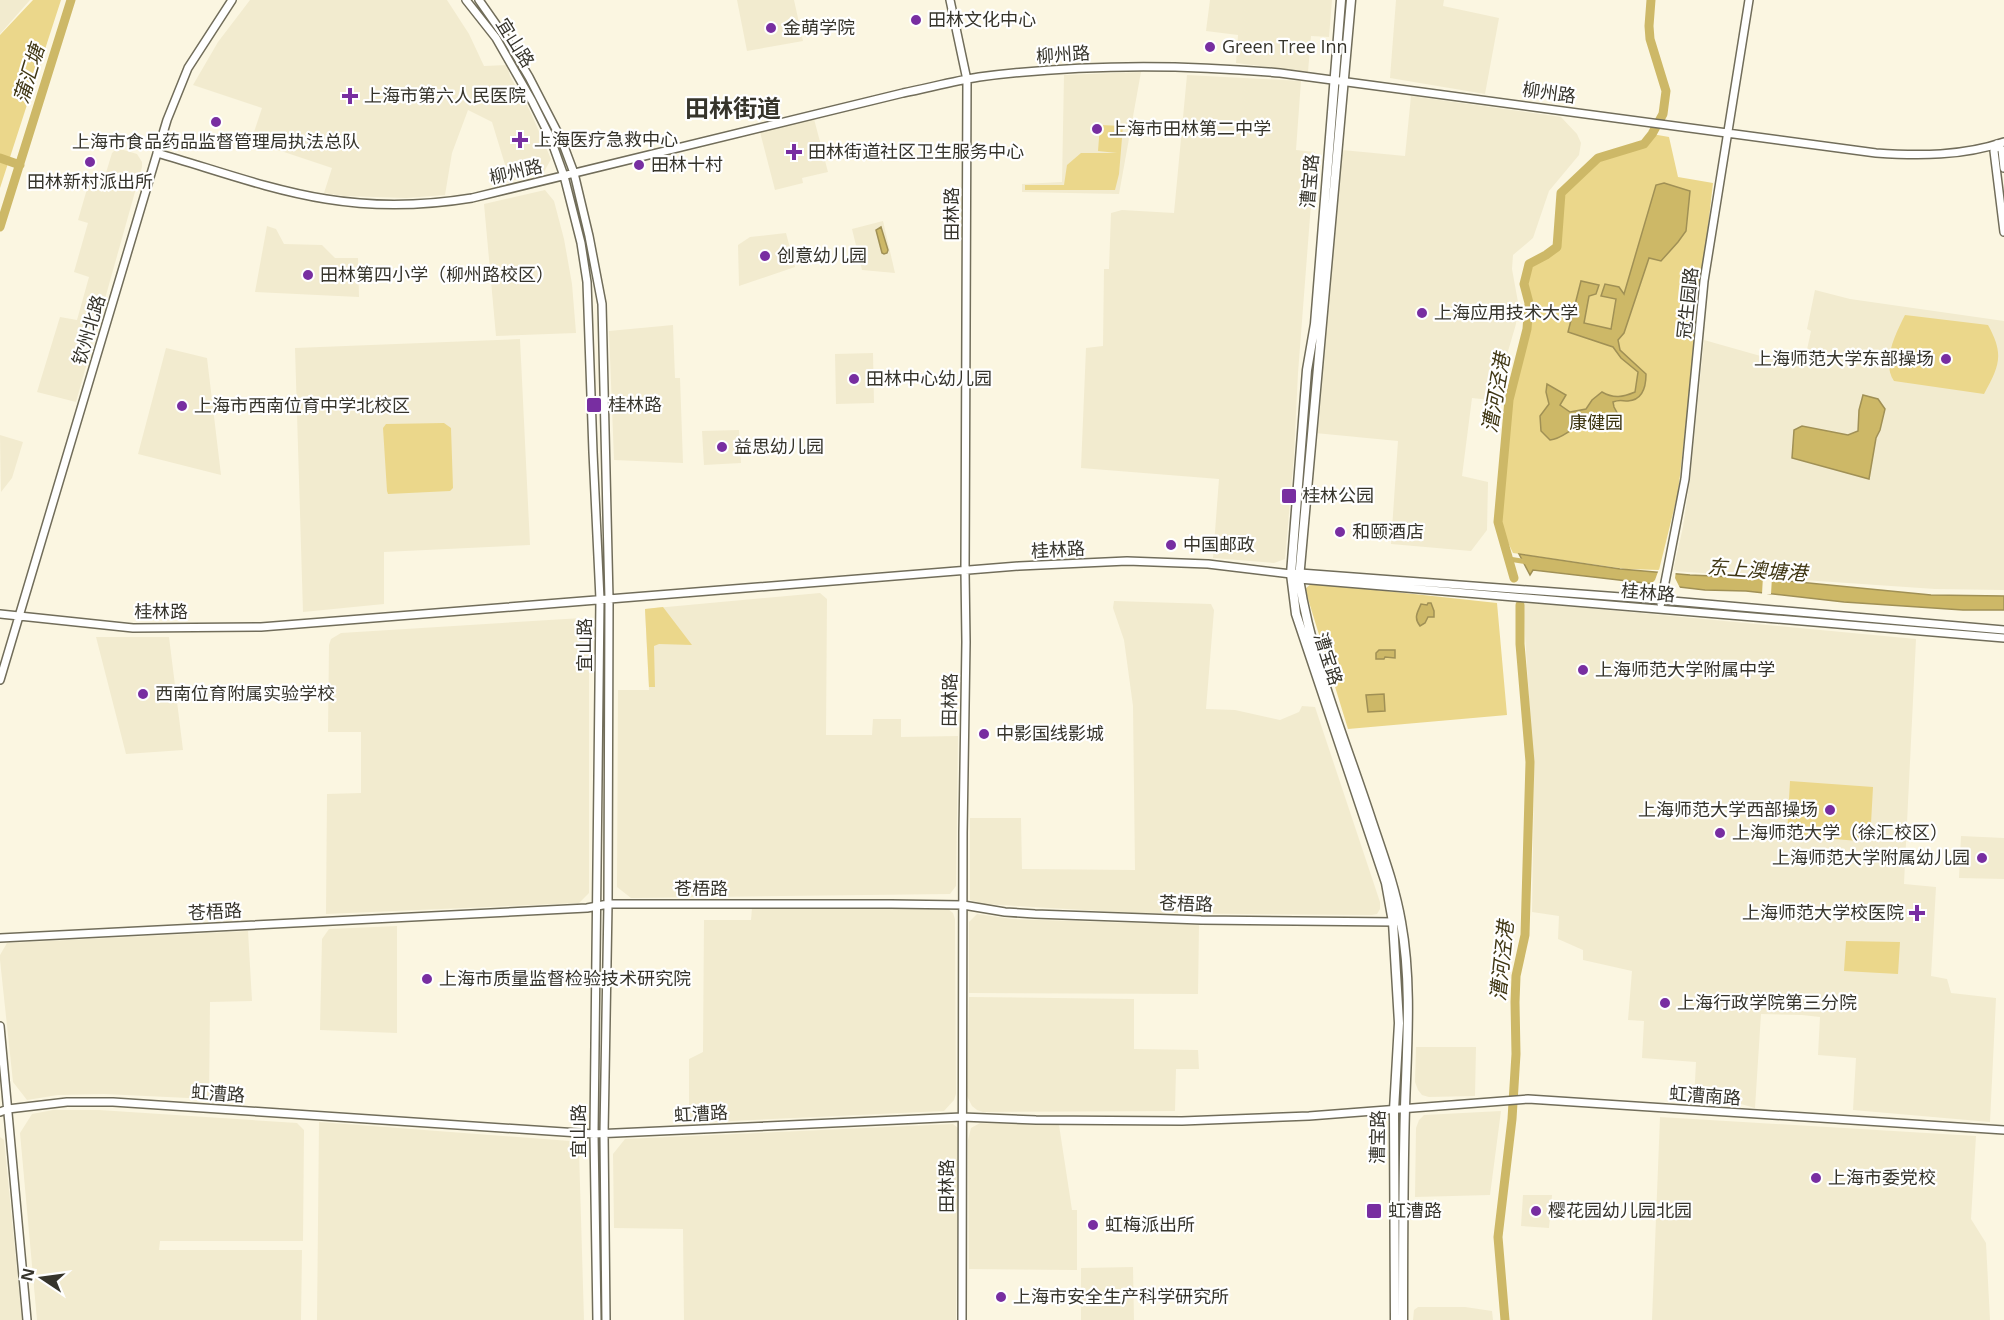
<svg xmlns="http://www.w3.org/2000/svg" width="2004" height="1320" font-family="'Open Sans','Noto Sans SC',sans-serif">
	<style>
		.built { fill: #f2ebcf }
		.green { fill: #ebd78b }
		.water { fill: #cdb867; stroke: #a09055; stroke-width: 1.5 }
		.pier { fill: #fbf6e1 }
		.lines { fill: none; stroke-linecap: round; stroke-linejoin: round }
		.canal { stroke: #cdb867; stroke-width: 5 }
		.river { stroke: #cdb867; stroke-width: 9 }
		.secondary-casing { stroke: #716d5a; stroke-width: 10 }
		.primary-casing { stroke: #716d5a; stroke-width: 11 }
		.secondary { stroke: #fff; stroke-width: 7 }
		.primary { stroke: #fff; stroke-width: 8 }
		.poi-dot { fill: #782ea1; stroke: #fff; stroke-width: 2 }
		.labels { text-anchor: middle; stroke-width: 4.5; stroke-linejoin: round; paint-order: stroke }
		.poi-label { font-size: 18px; fill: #36342b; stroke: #fff; text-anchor: start }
		.street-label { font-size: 18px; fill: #36342b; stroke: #fff }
		.park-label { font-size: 18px; fill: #39310c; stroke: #fff }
		.water-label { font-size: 20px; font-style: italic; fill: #403714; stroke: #fff }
		.district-label { font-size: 24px; font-weight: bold; fill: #36342b; stroke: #fff }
	</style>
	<rect width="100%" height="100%" fill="#fbf6e1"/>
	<path class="built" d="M0,0H30L0,34Z
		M250,0H447L469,34L484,66L507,65L510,76L530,111L551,159L544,172L510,181L492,122L468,110L452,153L445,195L406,198L344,196L324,193L332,168L251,141L262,108L193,85L218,42Z
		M737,0H794L803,41L747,51Z
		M1210,0H1332L1329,37L1311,36L1308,72L1236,63L1238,35L1206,31Z
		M1396,0H1444L1443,6L1499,18L1485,94L1390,78Z
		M1141,72L1119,194L1022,192V184L1062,182L1064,75Z
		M1187,75L1301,81L1296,150L1315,152L1298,373L1294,455L1285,559L1274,563L1213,558L1219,479L1081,468L1086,348L1103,346L1104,269H1109L1111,213L1122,210L1174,213Z
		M1411,96L1561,117L1577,134L1581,143L1579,155L1549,191L1533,238L1513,255L1512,269L1518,302L1516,324L1506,358L1494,371L1490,400L1472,398L1462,476L1488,482L1487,530L1471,551L1391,544L1398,441L1315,433L1342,150L1405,156Z
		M814,119L828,172L802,178L803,183L775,190L760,132Z
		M117,148L137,154L142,162V167L76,402L37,392L60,317L77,320L89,277L74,272L88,223L78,220L89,182L102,186L112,153Z
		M545,190L554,201L564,239L572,284L576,333L496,336L484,204Z
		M883,221L895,273L862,270L852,229Z
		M267,226L276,229L284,244L322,245L335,258H358L359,297L255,292Z
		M786,233L795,267L739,286L738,245L750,237Z
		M1815,290L1850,299L2004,321V590L1935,589L1673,571L1683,527L1690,479L1704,340L1803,368L1811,331L1807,329Z
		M673,325L675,378H680L683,463L614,460L609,331Z
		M520,339L530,545L384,552V604L303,612L295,348Z
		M166,348L207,358L221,475L138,454Z
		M873,353L874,403L836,404L835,354Z
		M739,430L741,463L704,465L702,431Z
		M0,435L23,442L12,478L1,492Z
		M820,593L827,599L826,735H872L873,719H901V737L958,736L956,886L950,894L631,898L617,887L618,690H649L645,609Z
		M1114,601L1211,604L1214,610L1206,709L1235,710L1280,720L1299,712L1302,706L1315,707L1380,902V909L1377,914L1372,915L1136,913L984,904L970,900V818H1021L1022,869L1135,870L1133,706L1124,640L1113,608Z
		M1523,602L1916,639L1904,884L1936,887L1931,976L1947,979L1951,993L1996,998L1990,1122L1853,1110L1856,1058L1818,1055L1820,1017L1802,1015L1761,1014L1755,1108L1734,1102L1694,1101L1696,1062L1642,1058L1644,1021L1628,1020L1632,971L1583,960V950L1558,939L1559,916L1532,912L1534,781Z
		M582,618L589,629V893L579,903L326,914L327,794L361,793V732H328L329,645L331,639L341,633Z
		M96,637H169L183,750L126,754Z
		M1961,836L2004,838V879L1959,878Z
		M752,908L948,909L953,913L955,919L956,1094L954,1100L944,1111L689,1123V1059L703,1052L704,920H751Z
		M977,914L1012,919L1199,925L1198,994L969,993V922Z
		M397,926V1033L320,1030L322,939L329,929Z
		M248,931L252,1001L210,1002L209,1099L104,1094L58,1095L27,1100L13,1082L0,960V955L7,943Z
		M969,997L1134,999V1049L1198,1050L1199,1069H1176L1175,1111L983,1112L977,1110L972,1106L967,1096Z
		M1416,1047H1476L1475,1096L1429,1097L1422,1095L1418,1090L1415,1082Z
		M53,1110H99L297,1123L304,1130L303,1241H160L159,1250H302L301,1320H37L20,1133L32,1114Z
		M1501,1111L1490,1195L1415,1197L1416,1128L1419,1120L1424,1115Z
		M1660,1117L1976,1136L1971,1219L1986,1243L1990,1320H1652Z
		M319,1122L570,1141L579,1151L584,1320H317Z
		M980,1123L1059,1125L1072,1210H1077V1270L969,1269L968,1140L971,1128Z
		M953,1124L958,1128L956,1320H684L683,1229L614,1228L613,1154L625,1139Z
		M0,1137L4,1140L22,1320H0Z
		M1523,1195H1552L1549,1228L1521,1226Z
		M1133,1267L1134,1320H1081V1268Z
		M1418,1307H1465L1492,1311L1493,1320H1413L1414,1310Z"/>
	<path class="green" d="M33,0H61L0,188V35Z
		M1100,125L1123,126L1119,174L1115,190H1025V185H1064L1067,165L1081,153H1117L1098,151Z
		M1652,134L1669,137L1678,177L1713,183L1678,493L1659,570L1626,569L1513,553L1498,522L1509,400L1527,329L1529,304L1524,284L1529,264L1546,255L1556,247L1561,193L1598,158L1644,145Z
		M1905,315L1988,325C2004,354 2000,365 1984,394L1894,381C1881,362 1896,333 1905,315Z
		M444,423L451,428L453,488L450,491L388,494L387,491L383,428L386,424Z
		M1312,583L1497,603L1507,715L1348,729L1305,589Z
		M663,607L692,645L659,644L654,646L655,687H649L645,609Z
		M1790,781L1873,787L1870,842L1787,835Z
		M1846,941L1900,942L1898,974L1844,971Z"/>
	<path class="water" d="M1664,183L1690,191L1686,231L1678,242L1661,261L1649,258L1624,333L1618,340L1620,350L1646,374C1646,386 1643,400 1628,401C1622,401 1620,399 1613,402L1614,407L1621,420L1620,427C1608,434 1597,424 1586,425C1571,426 1564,439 1550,440L1541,431L1540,416L1549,404L1546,392L1547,384L1566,395L1560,405L1570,412L1586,409L1592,400L1602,392C1614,399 1623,397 1635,392L1638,372L1621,358L1613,347L1568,332L1581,281L1599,285L1596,294L1589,296L1584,323L1611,329L1616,299L1601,296L1605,284L1619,287L1624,294L1656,185Z
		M881,227L888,250L887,253L884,254L882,253L876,230Z
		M1863,395L1878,399L1885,409L1880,430L1876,438L1869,479L1792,458L1794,430L1802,426L1848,435L1858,431L1859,410Z
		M1519,554L1620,569L1690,575L1758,578L1931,595L2004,596V610H1963L1844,602L1746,591L1705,590L1533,570L1530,575Z
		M1428,603H1431L1434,611V617H1428L1425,623L1420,626C1413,617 1418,612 1421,604L1427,605Z
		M1379,650H1395V658L1385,657L1384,659H1376V653Z
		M1384,694L1385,711L1368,712L1366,695Z"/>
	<path class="pier" d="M1659,569L1676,570L1675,578L1681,590L1644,586L1651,584L1655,580Z
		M1763,576L1772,577L1771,594H1762Z"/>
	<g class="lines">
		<path class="canal" d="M1509,559L1527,562"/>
		<path class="river" d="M0,158L20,165
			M0,227L71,0
			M1514,578L1498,522L1509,400L1527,329L1529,303L1524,284L1529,264L1546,255L1557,247L1561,193L1598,158L1644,144L1652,134L1663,114L1666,91L1650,39L1649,26L1651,0
			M1505,1320L1498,1237L1512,1119L1516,1054L1515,1002L1516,976L1525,935L1530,762L1520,644V605"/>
		<g class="secondary-casing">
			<path id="secondary" d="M466,0L496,38L532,101L550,137L564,176L581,243L587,282L593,452L600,599L594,1134L597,1320
				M479,0L507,40L529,77L562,141L574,173L589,236L602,304L609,599L608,904L604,1134L606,1320
				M950,0L967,80L965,571L966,642L963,833L962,1320
				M1997,144L1994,151L2004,232
				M1997,144L2002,150L2004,168
				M157,153C213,169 269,190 326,199C374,207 423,206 472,198L903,93C928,88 954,81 979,77C1079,64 1180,64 1280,73L1876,153C1919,156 1963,156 2004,142
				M1296,577L1299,579L2004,638
				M1661,603L1685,479L1704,281L1749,0
				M0,614L133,628L261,627L1019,566L1127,561L1208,564L1291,574L1300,573L1661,600L2004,630
				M0,680L167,120L188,68L232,0
				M0,938L587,908L608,904H891L963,905L1005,912L1035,914L1201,920L1396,922
				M0,1026L27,1320
				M0,1112L8,1109L67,1102H113L594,1134L962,1117L1036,1120L1182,1121L1309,1116L1528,1099L2004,1130"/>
		</g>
		<g class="primary-casing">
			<path id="primary" d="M1341,0L1315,324L1307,370L1291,574L1296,614L1386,883L1393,922L1399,1023L1394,1110L1395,1320
				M1351,0L1299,579C1312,662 1346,742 1372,822C1383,855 1395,887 1401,922C1412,982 1407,1046 1405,1107C1403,1178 1403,1249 1403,1320"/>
		</g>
		<use href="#secondary" class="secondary"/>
		<use href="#primary" class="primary"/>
	</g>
	<g class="poi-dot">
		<circle cx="916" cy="20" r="6"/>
		<circle cx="771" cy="28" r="6"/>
		<circle cx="1210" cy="47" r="6"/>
		<path d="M347 87h6v6h6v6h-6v6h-6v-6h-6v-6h6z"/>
		<circle cx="216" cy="122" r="6"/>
		<circle cx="1097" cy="129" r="6"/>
		<path d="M517 131h6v6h6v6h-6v6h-6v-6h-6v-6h6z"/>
		<path d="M791 143h6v6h6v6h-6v6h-6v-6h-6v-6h6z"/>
		<circle cx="90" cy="162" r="6"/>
		<circle cx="639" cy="165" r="6"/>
		<circle cx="765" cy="256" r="6"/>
		<circle cx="308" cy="275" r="6"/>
		<circle cx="1422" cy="313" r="6"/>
		<circle cx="1946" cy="359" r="6"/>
		<circle cx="854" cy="379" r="6"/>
		<rect x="586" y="397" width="16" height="16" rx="3"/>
		<circle cx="182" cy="406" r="6"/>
		<circle cx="722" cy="447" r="6"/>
		<rect x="1281" y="488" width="16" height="16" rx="3"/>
		<circle cx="1340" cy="532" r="6"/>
		<circle cx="1171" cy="545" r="6"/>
		<circle cx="1583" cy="670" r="6"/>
		<circle cx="143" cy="694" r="6"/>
		<circle cx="984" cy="734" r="6"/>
		<circle cx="1830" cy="810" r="6"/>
		<circle cx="1720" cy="833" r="6"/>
		<circle cx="1982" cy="858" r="6"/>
		<path d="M1914 904h6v6h6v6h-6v6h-6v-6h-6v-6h6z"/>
		<circle cx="427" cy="979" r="6"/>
		<circle cx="1665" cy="1003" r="6"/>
		<circle cx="1816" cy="1178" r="6"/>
		<rect x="1366" y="1203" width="16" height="16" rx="3"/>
		<circle cx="1536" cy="1211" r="6"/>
		<circle cx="1093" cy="1225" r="6"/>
		<circle cx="1001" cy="1297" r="6"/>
	</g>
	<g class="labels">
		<g class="poi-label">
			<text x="928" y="26">田林文化中心</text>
			<text x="783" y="34">金萌学院</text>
			<text x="1222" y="53">Green Tree Inn</text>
			<text x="364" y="102">上海市第六人民医院</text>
			<text x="1109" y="135">上海市田林第二中学</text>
			<text x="534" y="146">上海医疗急救中心</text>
			<text x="216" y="148" text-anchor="middle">上海市食品药品监督管理局执法总队</text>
			<text x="808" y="158">田林街道社区卫生服务中心</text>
			<text x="651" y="171">田林十村</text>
			<text x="90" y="188" text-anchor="middle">田林新村派出所</text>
			<text x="777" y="262">创意幼儿园</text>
			<text x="320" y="281">田林第四小学（柳州路校区）</text>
			<text x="1434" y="319">上海应用技术大学</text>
			<text x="1934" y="365" text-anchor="end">上海师范大学东部操场</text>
			<text x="866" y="385">田林中心幼儿园</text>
			<text x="608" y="411">桂林路</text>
			<text x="194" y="412">上海市西南位育中学北校区</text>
			<text x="734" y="453">益思幼儿园</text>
			<text x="1302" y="502">桂林公园</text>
			<text x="1352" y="538">和颐酒店</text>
			<text x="1183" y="551">中国邮政</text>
			<text x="1595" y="676">上海师范大学附属中学</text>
			<text x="155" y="700">西南位育附属实验学校</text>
			<text x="996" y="740">中影国线影城</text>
			<text x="1818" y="816" text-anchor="end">上海师范大学西部操场</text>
			<text x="1732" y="839">上海师范大学（徐汇校区）</text>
			<text x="1970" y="864" text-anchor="end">上海师范大学附属幼儿园</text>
			<text x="1904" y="919" text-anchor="end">上海师范大学校医院</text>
			<text x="439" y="985">上海市质量监督检验技术研究院</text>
			<text x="1677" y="1009">上海行政学院第三分院</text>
			<text x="1828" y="1184">上海市委党校</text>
			<text x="1388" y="1217">虹漕路</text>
			<text x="1548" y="1217">樱花园幼儿园北园</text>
			<text x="1105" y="1231">虹梅派出所</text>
			<text x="1013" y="1303">上海市安全生产科学研究所</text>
		</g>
		<g class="street-label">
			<text transform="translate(515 43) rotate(58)" y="6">宜山路</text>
			<text transform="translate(1063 55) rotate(-4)" y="6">柳州路</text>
			<text transform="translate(1549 93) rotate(8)" y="6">柳州路</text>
			<text transform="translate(516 172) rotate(-13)" y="6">柳州路</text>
			<text transform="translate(1310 181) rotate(-85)" y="6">漕宝路</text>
			<text transform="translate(952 214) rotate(-90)" y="6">田林路</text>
			<text transform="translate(1688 303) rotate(-84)" y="6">冠生园路</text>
			<text transform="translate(89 330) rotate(-73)" y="6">钦州北路</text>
			<text transform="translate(1058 550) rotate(-3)" y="6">桂林路</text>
			<text transform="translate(1648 593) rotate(5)" y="6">桂林路</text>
			<text x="161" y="618">桂林路</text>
			<text transform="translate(585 645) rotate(-90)" y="6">宜山路</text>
			<text transform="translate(1328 659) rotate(72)" y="6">漕宝路</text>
			<text transform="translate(950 700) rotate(-89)" y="6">田林路</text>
			<text x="701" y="895">苍梧路</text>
			<text transform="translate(1186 904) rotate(2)" y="6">苍梧路</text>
			<text transform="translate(215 912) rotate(-3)" y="6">苍梧路</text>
			<text transform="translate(218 1094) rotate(4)" y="6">虹漕路</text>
			<text transform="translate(1705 1096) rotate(4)" y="6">虹漕南路</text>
			<text transform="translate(701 1114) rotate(-3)" y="6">虹漕路</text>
			<text transform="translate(579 1131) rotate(-90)" y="6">宜山路</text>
			<text transform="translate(1378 1137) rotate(-89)" y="6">漕宝路</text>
			<text transform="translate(947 1186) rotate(-90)" y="6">田林路</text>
		</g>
		<g class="park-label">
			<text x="1596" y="429">康健园</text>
		</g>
		<g class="water-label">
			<text transform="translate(29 74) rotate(-73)" y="7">蒲汇塘</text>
			<text transform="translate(1496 393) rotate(-80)" y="7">漕河泾港</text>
			<text transform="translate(1757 570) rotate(4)" y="7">东上澳塘港</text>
			<text transform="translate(1502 961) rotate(-84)" y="7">漕河泾港</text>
		</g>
		<g class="district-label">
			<text x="733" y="117">田林街道</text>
		</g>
	</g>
	<g transform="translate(42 1278) rotate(283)" stroke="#ffffff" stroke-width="4.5" paint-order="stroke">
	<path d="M0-4.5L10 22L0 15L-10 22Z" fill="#36342b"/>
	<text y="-9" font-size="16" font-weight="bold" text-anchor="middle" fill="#36342b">N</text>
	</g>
</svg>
